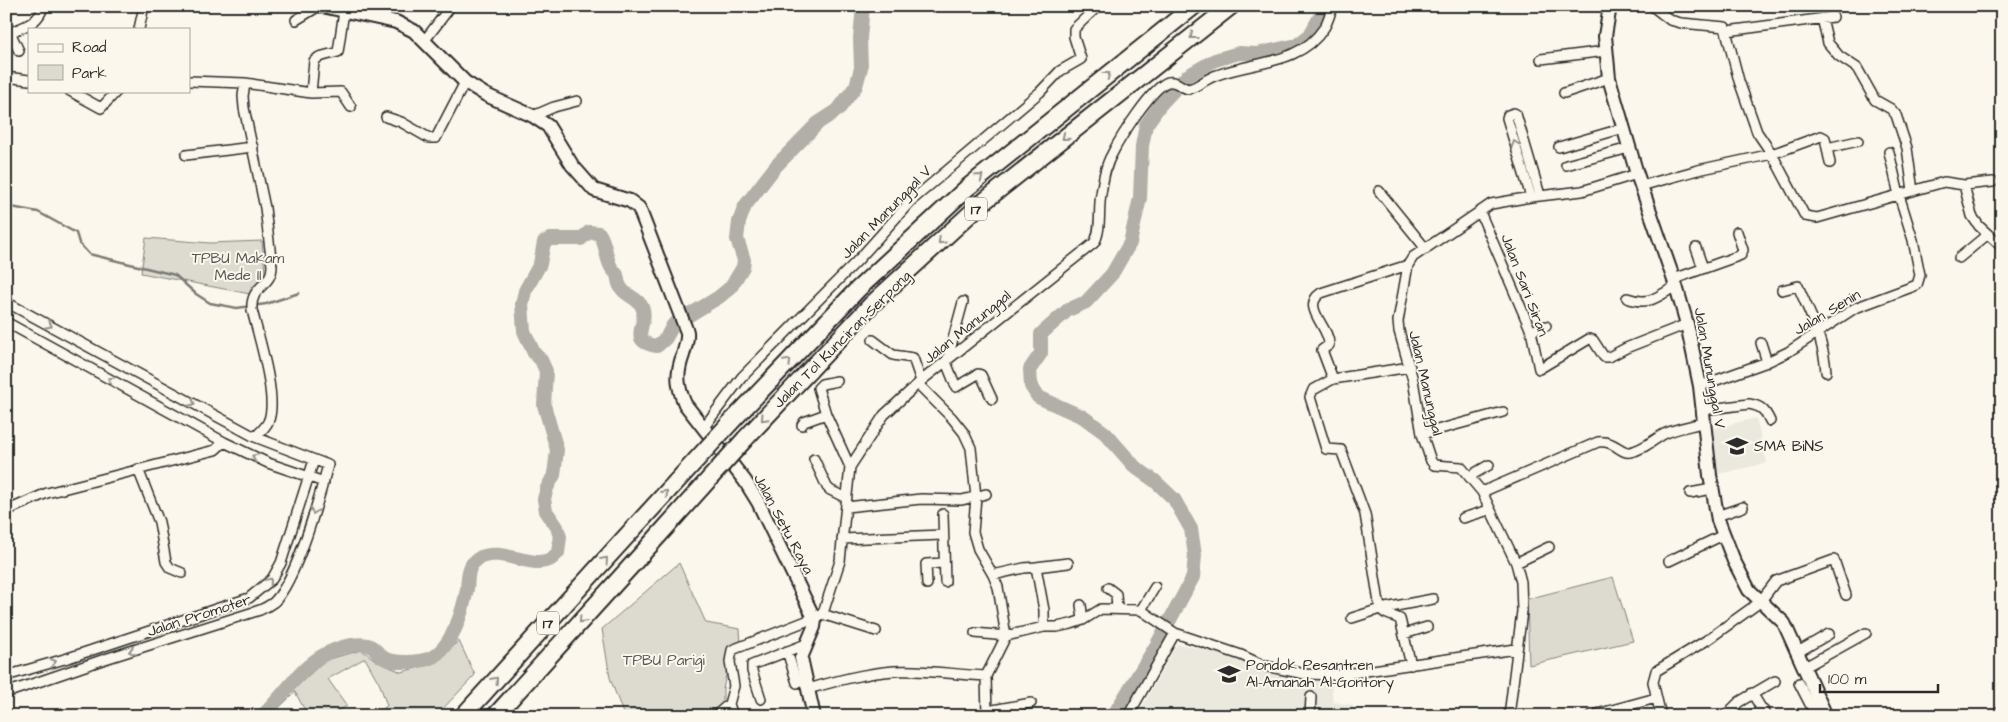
<svg xmlns="http://www.w3.org/2000/svg" width="2008" height="722" font-family="'Architects Daughter',sans-serif">
	<style>
		.built { fill: #ebe8de }
		.green { fill: #dddad0; stroke: #84827e }
		.lines { fill: none; stroke-linecap: round; stroke-linejoin: round }
		.stream { stroke: #7b7a75; stroke-width: 2.5 }
		.river { stroke: #b1afa7; stroke-width: 14 }
		.street-casing { stroke: #2b2b2b; stroke-width: 12 }
		.secondary-casing { stroke: #2b2b2b; stroke-width: 16 }
		.highway-casing { stroke: #2b2b2b; stroke-width: 20 }
		.street { stroke: #fbf7ec; stroke-width: 9 }
		.secondary { stroke: #fbf7ec; stroke-width: 12 }
		.highway { stroke: #fbf7ec; stroke-width: 16 }
		.highway-bridge-casing { stroke: #2b2b2b; stroke-width: 20; stroke-linecap: butt }
		.highway-bridge { stroke: #fbf7ec; stroke-width: 16 }
		.oneway { stroke: #93918c }
		.labels { text-anchor: middle; stroke-width: 4; stroke-linejoin: round; paint-order: stroke }
		.shield { fill: #fbf7ec; stroke: #696865; stroke-width: 1 }
		.shield-label { font-size: 14px; font-weight: bold; fill: #2b2b2b }
		.street-label { font-size: 15px; fill: #2b2b2b; stroke: #fbf7ec }
		.park-label { font-size: 15px; fill: #585754; stroke: #fbf7ec }
		.poi-label { font-size: 15px; fill: #2b2b2b; stroke: #fbf7ec; text-anchor: start }
	</style>
	<rect width="100%" height="100%" fill="#fbf7ec"/>
	<filter id="ink" filterUnits="userSpaceOnUse"><feTurbulence type="fractalNoise" baseFrequency=".02" numOctaves="2"/><feDisplacementMap in="SourceGraphic" scale="10" xChannelSelector="R" yChannelSelector="G"/><feConvolveMatrix kernelMatrix="1 2 1 2 8 2 1 2 1" color-interpolation-filters="sRGB"/></filter>
	<g filter="url(#ink)">
		<path class="built" d="M1756,418L1767,463L1718,474L1707,430Z
			M1177,644L1240,656L1263,668L1331,681L1333,702L1353,705L1352,716H1137Z"/>
		<path class="green" d="M146,238L210,243L262,241L265,272L250,294L141,273Z
			M679,563L706,623L740,629L741,646L731,652L723,689V705L713,716H624L610,678L602,629Z
			M1613,577L1633,641L1529,665L1527,599Z
			M459,641L475,675L436,716H371L387,706L380,685L365,658L328,679L347,706L329,716H308L295,692L271,716H266L325,660L362,650L378,662L401,672L428,665Z"/>
		<g class="lines">
			<path class="stream" d="M6,206L38,212L76,233L79,243L89,254L175,275L196,294L210,303L237,308L266,304L299,293"/>
			<path class="river" d="M262,716C286,694 302,662 334,650C343,646 358,643 368,645C375,647 379,656 386,659C398,664 427,663 437,654C454,640 463,610 467,589C468,581 467,571 472,564C474,562 479,558 481,557C502,548 530,568 549,560C552,559 555,555 558,553L560,537L557,527L546,511L544,499L547,488L554,475L557,450L544,405L546,371L541,360L534,353L524,331L522,304L525,291L540,264L544,242L550,239H581L589,232L599,233C606,243 605,254 610,265C611,269 615,271 617,275C618,278 618,283 620,286C624,296 638,297 642,307C650,323 625,341 657,346L666,338L673,325L719,297L731,287L743,267L744,260L737,239L739,222L745,206L776,166L818,123L838,110L856,86L861,68L860,38L863,6
				M1113,716L1156,646L1193,577L1195,555L1191,529L1174,499L1155,481L1135,467L1105,433L1083,417L1038,397L1031,386L1030,369L1041,353V334L1068,310L1086,302L1112,274L1130,243L1140,198L1142,146L1146,125L1160,105L1187,76L1215,60L1239,53L1257,54L1297,45L1310,35L1326,6"/>
			<g class="street-casing">
				<path id="street" d="M1652,6L1670,20L1681,23L1725,27L1739,81L1757,132L1772,154L1805,216L1817,218L1944,182L1964,185L1993,182
					M1822,18L1828,43L1839,56L1857,68L1875,100L1891,109L1896,115L1907,148L1913,191
					M296,20L319,6
					M139,29L144,6
					M1727,31L1833,17
					M10,32L19,51
					M6,34C20,28 40,24 43,6
					M425,40L448,10
					M1541,59L1606,51
					M6,77L29,80
					M189,81L245,83L311,93L341,92L351,107
					M245,83L243,96L244,108L265,208L272,266C272,287 250,285 252,310C258,335 279,400 268,422C266,427 259,433 255,437
					M70,91L101,108L117,91
					M311,93L314,61L319,57L338,52L344,11
					M1564,93L1609,78
					M533,116L554,107L577,101
					M386,117L401,122L429,138H436L465,82
					M1559,147L1624,128
					M1827,148L1830,163
					M186,155L253,147
					M1566,165L1629,148
					M1964,185L1972,216L1979,226L2002,247
					M1641,186L1698,170L1772,154L1821,136L1825,138L1827,148L1858,141
					M1379,191L1426,249
					M1531,197L1507,118L1508,115L1514,113L1516,114L1540,195
					M1480,212L1531,331L1539,369L1589,339L1593,340L1604,357H1609L1626,348L1687,324
					M1696,248L1703,268
					M1959,258L1988,234
					M1674,279L1741,255L1743,250L1737,232
					M1782,290L1798,286C1810,314 1824,340 1826,372
					M1627,298C1650,306 1656,297 1676,286
					M6,302L255,437L328,465C319,498 297,579 274,602C270,605 265,608 260,610L105,659L6,693
					M6,322L224,442L268,463L324,482
					M1531,331L1546,326
					M873,340L893,355L913,358L921,381
					M1761,343L1767,362
					M947,361L963,302
					M946,362L956,387L978,374L981,375L992,399
					M1410,367L1333,379L1313,390L1310,397L1326,449L1341,450L1365,514L1380,609L1385,613L1400,619L1411,665
					M1333,379L1322,350L1329,345C1330,327 1300,307 1321,293L1408,265
					M837,381L822,384L818,388L826,414L850,467
					M918,384L952,418L964,433L971,448L976,497L973,532L978,549L993,575L1024,568L1036,567L1044,610V627
					M1700,386L1767,362L1788,352L1855,308L1917,285L1920,275L1913,240L1899,195L1889,152
					M1703,410L1749,404C1761,406 1765,410 1770,421
					M802,425L804,422L826,414
					M704,427L742,377L859,259L911,201L1040,92L1060,71L1081,59L1074,37V29L1098,6
					M1422,434L1503,412
					M814,459L827,487L830,490L846,498
					M138,469L159,522L166,562L170,568L182,573
					M1470,476L1489,465
					M1482,492L1598,442C1615,440 1621,454 1630,452C1643,450 1653,440 1664,434C1676,428 1692,426 1705,422
					M1690,493L1712,489
					M846,507L921,499L962,500L986,494
					M6,511L47,493L215,450L224,442
					M943,514L945,582
					M1717,516L1743,507
					M1463,518L1489,510
					M842,539L943,535
					M1669,561L1723,535
					M1516,563L1549,547
					M1036,567L1068,563
					M927,584L926,564L944,563
					M1108,588L1116,594L1117,609
					M1081,605L1083,620
					M1141,610L1155,587
					M822,614L876,631
					M1352,618L1380,609L1433,599
					M975,633L1006,636L998,587L993,575
					M1404,634L1427,627
					M787,651L797,683
					M1798,652L1829,634
					M1805,667L1866,633
					M6,676L68,658L249,598L272,579L281,563L314,460
					M986,676L987,715
					M1799,683L1816,716
					M808,689C836,681 865,673 894,671C925,669 955,675 986,676L1006,636L1044,627H1057L1071,624L1083,620L1101,609L1141,610L1175,633L1241,655L1265,666L1305,674L1339,675L1516,649
					M1752,693L1766,716
					M761,699L752,671V665L806,644
					M987,711L1031,703
					M715,716L729,704
					M733,716L729,704L734,686L730,662L732,650L814,618L822,614L824,610L840,561L850,467L884,415L921,381L1094,243C1102,231 1098,209 1101,194C1103,181 1105,166 1112,154C1120,138 1152,87 1168,82C1177,80 1181,88 1189,89C1199,86 1207,78 1217,75C1254,61 1300,65 1324,28C1328,22 1330,13 1333,6
					M1128,716L1175,633
					M1310,716L1311,697
					M1509,716L1522,611L1521,582L1516,563L1482,492L1461,467L1434,465L1431,461L1422,434L1413,380L1399,331L1398,321L1408,265L1413,257L1491,204L1531,197L1582,191L1637,174
					M1590,716L1656,698
					M1661,716L1653,682L1656,671L1707,640L1760,602L1776,581L1834,560L1846,595
					M1725,716L1739,702L1775,681
					M1750,716L1763,709"/>
			</g>
			<g class="secondary-casing">
				<path id="secondary" d="M322,6L396,22L414,31L465,82L486,95L533,116L548,126L572,165L594,190L630,201L639,208L687,332C688,340 685,347 683,355C676,374 677,386 685,404L745,481L758,502L815,620L814,627L801,658L814,716
					M1610,6L1605,36L1609,78L1637,174L1676,286L1687,324L1700,386L1710,475L1718,520L1734,561L1749,590L1784,623L1826,716
					M1999,716L2002,712"/>
			</g>
			<g class="highway-casing">
				<path id="highway" d="M730,423L857,290L967,188L1194,6
					M745,439L871,305L982,203L1231,6
					M463,716L633,529
					M495,716L650,545"/>
			</g>
			<use href="#street" class="street"/>
			<use href="#secondary" class="secondary"/>
			<use href="#highway" class="highway"/>
			<g class="highway-bridge-casing">
				<path id="highway-bridge" d="M633,529L730,423
					M650,545L745,439"/>
			</g>
			<use href="#highway-bridge" class="highway-bridge"/>
		</g>
		<defs><path id="oneway-chevron" d="M-2-3.5L2.5 0L-2 3.5" fill="none" stroke-width="1.6" stroke-linecap="round" stroke-linejoin="round" transform="scale(1.25)"/></defs>
		<g class="oneway">
			<use href="#oneway-chevron" transform="translate(1193 36) rotate(142)"/>
			<use href="#oneway-chevron" transform="translate(1107 75) rotate(-38)"/>
			<use href="#oneway-chevron" transform="translate(1065 137) rotate(141)"/>
			<use href="#oneway-chevron" transform="translate(1515 144) rotate(-108)"/>
			<use href="#oneway-chevron" transform="translate(980 177) rotate(-39)"/>
			<use href="#oneway-chevron" transform="translate(941 241) rotate(137)"/>
			<use href="#oneway-chevron" transform="translate(49 325) rotate(28)"/>
			<use href="#oneway-chevron" transform="translate(788 362) rotate(-46)"/>
			<use href="#oneway-chevron" transform="translate(111 380) rotate(-151)"/>
			<use href="#oneway-chevron" transform="translate(192 403) rotate(28)"/>
			<use href="#oneway-chevron" transform="translate(764 418) rotate(133)"/>
			<use href="#oneway-chevron" transform="translate(255 457) rotate(-154)"/>
			<use href="#oneway-chevron" transform="translate(665 493) rotate(-48)"/>
			<use href="#oneway-chevron" transform="translate(314 511) rotate(108)"/>
			<use href="#oneway-chevron" transform="translate(605 560) rotate(-48)"/>
			<use href="#oneway-chevron" transform="translate(269 581) rotate(-50)"/>
			<use href="#oneway-chevron" transform="translate(582 620) rotate(132)"/>
			<use href="#oneway-chevron" transform="translate(132 651) rotate(163)"/>
			<use href="#oneway-chevron" transform="translate(53 662) rotate(-16)"/>
			<use href="#oneway-chevron" transform="translate(495 680) rotate(-48)"/>
		</g>
	</g>
	<defs>
		<g id="school-bare" transform="scale(1.725)"><path d="M0-5L7-2L0 1L-7-2ZM-4 1L0 2.5L4 1V4Q0 6-4 4Z" fill="#2b2b2b" stroke="#fbf7ec" stroke-width="2.5" paint-order="stroke"/></g>
	</defs>
	<g fill-rule="evenodd">
		<use href="#school-bare" x="1737" y="446"/>
		<use href="#school-bare" x="1229" y="674"/>
	</g>
	<g class="labels">
		<g class="shield">
			<rect x="965" y="197.5" width="22" height="23" rx="4"/>
			<rect x="537" y="611.5" width="22" height="23" rx="4"/>
		</g>
		<g class="shield-label">
			<text x="976" y="214">17</text>
			<text x="548" y="628">17</text>
		</g>
		<g class="street-label">
			<text transform="translate(886 212) rotate(-46)" y="5">Jalan Manunggal V</text>
			<text transform="translate(1525 285) rotate(69)" y="5">Jalan Sari Siran</text>
			<text transform="translate(1827 312) rotate(-31)" y="5">Jalan Senin</text>
			<text transform="translate(967 327) rotate(-39)" y="5">Jalan Manunggal</text>
			<text transform="translate(842 339) rotate(-45)" y="5">Jalan Tol Kunciran–Serpong</text>
			<text transform="translate(1710 368) rotate(80)" y="5">Jalan Mununggal V</text>
			<text transform="translate(1426 383) rotate(77)" y="5">Jalan Manunggal</text>
			<text transform="translate(784 524) rotate(62)" y="5">Jalan Setu Raya</text>
			<text transform="translate(199 615) rotate(-18)" y="5">Jalan Promoter</text>
		</g>
		<g class="park-label">
			<text x="238" y="263">TPBU Makam<tspan x="238" dy="17">Mede II</tspan></text>
			<text x="664" y="665">TPBU Parigi</text>
		</g>
		<g class="poi-label">
			<text x="1754" y="451">SMA BiNS</text>
			<text x="1246" y="670">Pondok Pesantren<tspan x="1246" dy="17">Al-Amanah Al-Gontory</tspan></text>
		</g>
	</g>
	<rect width="2008" height="722" fill="none" stroke="#fbf7ec" stroke-width="25"/>
	<rect x="12" y="12" width="1983" height="697" fill="none" stroke="#2b2b2b" stroke-width="2" filter="url(#ink)"/>
	<rect x="28" y="28" width="162" height="65" fill="#fbf7ec" stroke="#a8a59f"/>
	<rect x="38" y="44" width="25" height="8" fill="#fbf7ec" stroke="#a8a59f"/>
	<text x="72" y="52" font-size="15" fill="#2b2b2b">Road</text>
	<rect x="38" y="65" width="25" height="15" fill="#dddad0" stroke="#a8a59f"/>
	<text x="72" y="78" font-size="15" fill="#2b2b2b">Park</text>
	<path d="M1820 684v8h118v-8" fill="none" stroke="#2b2b2b" stroke-width="2.5"/>
	<text x="1828" y="684" font-size="15" fill="#2b2b2b" stroke="#fbf7ec" stroke-width="4" paint-order="stroke">100 m</text>
</svg>
